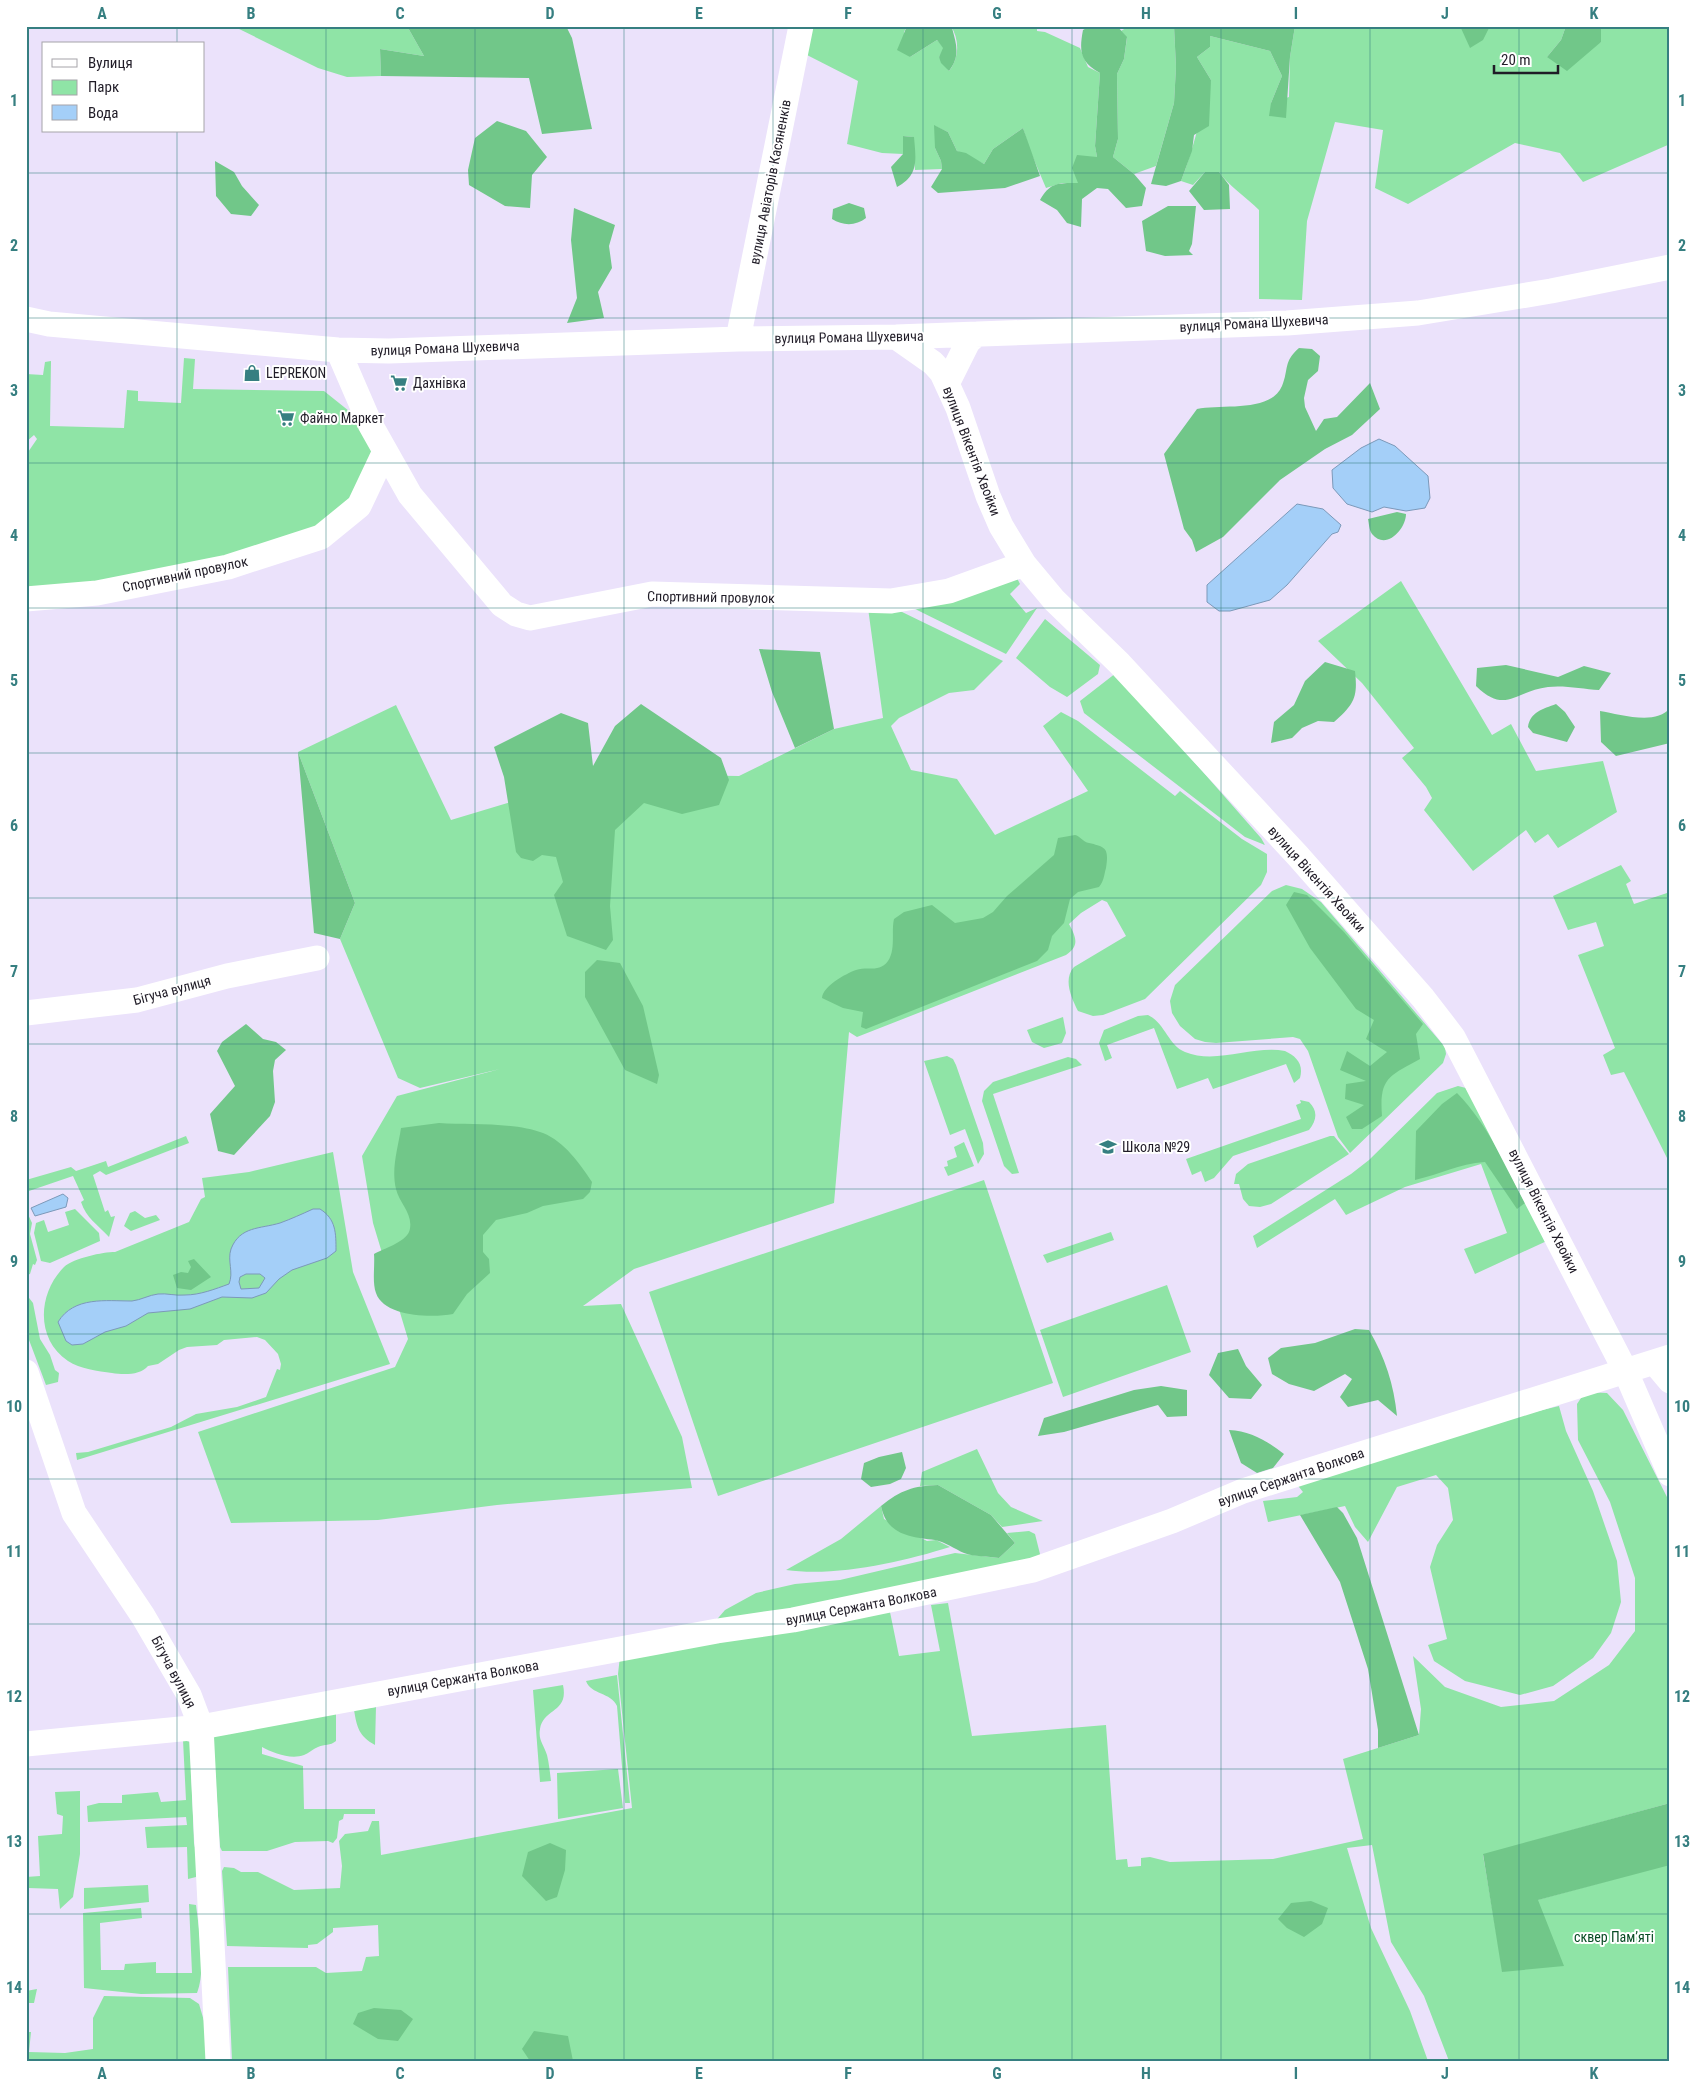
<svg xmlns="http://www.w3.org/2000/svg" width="1696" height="2087" font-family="'Roboto Condensed',sans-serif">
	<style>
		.green { fill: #8fe4a6 }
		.forest { fill: #71c789 }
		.water { fill: #a4cff8; stroke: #7c99b9; fill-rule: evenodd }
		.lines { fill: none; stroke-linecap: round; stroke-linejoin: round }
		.minor { stroke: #fff; stroke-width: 25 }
		.grid { fill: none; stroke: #367f81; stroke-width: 1; stroke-opacity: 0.55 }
		.labels { text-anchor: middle; stroke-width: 4; stroke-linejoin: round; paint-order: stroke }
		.street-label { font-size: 14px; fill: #201c27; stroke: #fff }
		.poi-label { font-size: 14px; fill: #201c27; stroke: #fff; text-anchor: start }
		.park-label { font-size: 14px; fill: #084c24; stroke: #fff }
		.neatline { fill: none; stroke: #367f81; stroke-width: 2 }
		.grid-label { font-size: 16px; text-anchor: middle; font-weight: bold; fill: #367f81 }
	</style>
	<rect width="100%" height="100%" fill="#ebe2fb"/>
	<path class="green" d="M233,26H407L424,56L380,49L381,76L347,77L318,68Z
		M810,26H907L904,32L910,57L937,40L944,48L939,57L949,71C959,58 960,41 951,26H1037V31L1045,32L1080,48L1088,67L1100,73L1095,146L1097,157L1079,183H1062L1046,188L1029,148L1023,128L993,149L984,164L957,151L948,132L935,126V148L941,161L942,169L915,170L913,137L903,136V154L882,153L847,144L858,81L805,54Z
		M1129,26H1174L1176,67L1174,103L1156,166L1134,174L1113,157L1118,139L1117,74L1124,59L1127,38L1121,31Z
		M1295,26H1566L1561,40L1547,57L1601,42V26H1670V144L1583,182L1560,153L1515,143L1408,204L1375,188L1383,130L1335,122L1307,221L1302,300L1259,299V210C1246,197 1230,187 1219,172H1205L1193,185L1181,181C1194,148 1201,114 1211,80L1197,57L1210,47V36L1270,51L1282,76L1271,103L1289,97L1290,57Z
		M184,358L195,359L193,389L324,391L354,415L375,456L370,471L327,528L156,575L26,589V455L37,439L34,435L26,442V374L43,375L45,362L51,361L50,426L124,428L127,390L138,391V401L181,403Z
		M1017,578L1020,584L1010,594L1026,613L1037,608L1006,654L911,607Z
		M1401,581L1492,735L1511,724L1536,771L1603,761L1617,812L1558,848L1548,834L1535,843L1526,830L1473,871L1424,810L1432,798L1426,787L1402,758L1414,748L1362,683L1318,641Z
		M868,608L900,611L1003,661L974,690L949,693L899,718L891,726L911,770L957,779L995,835L1088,791L1043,726L1061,712L1078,721L1175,796L1180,791L1242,839L1267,854V872L1261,885L1145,999L1103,1015L1093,1016L1078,1011C1071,997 1063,979 1074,967L1126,936L1107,902L1102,900L1081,913L1069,924C1076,937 1080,946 1066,955L857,1037L849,1032L834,1203L634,1269L583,1306L621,1304L682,1437L692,1488L497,1505L378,1520L231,1523L198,1432L395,1367L408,1339L373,1223L362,1156L397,1096L500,1069L420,1088L398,1078L340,939L355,903L298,752L396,705L451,820L603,774L739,776L834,729L883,718Z
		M1045,619L1100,665L1098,674L1067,697L1050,687L1016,658Z
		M1116,673L1261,838L1265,845L1245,837L1084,713L1080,701Z
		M1621,865L1631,881L1626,884L1634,904L1670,892V1164L1624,1072L1611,1075L1603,1055L1615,1048L1578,955L1604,946L1596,922L1568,930L1553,896Z
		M1286,885L1302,889L1321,902L1445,1047L1446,1054L1443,1063L1350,1153L1338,1137L1308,1051L1300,1039L1293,1037L1216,1043L1205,1042L1195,1039L1180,1026L1172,1013L1170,1001L1175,985L1272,891Z
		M1148,1015C1165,1023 1168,1045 1185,1052C1216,1065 1253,1045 1285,1051C1296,1056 1304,1064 1300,1078L1294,1083L1286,1064L1213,1089L1208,1078L1177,1089L1154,1028L1107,1045L1112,1058L1105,1061L1099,1043L1104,1030L1138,1016Z
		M1063,1017L1066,1033L1062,1043L1044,1048L1032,1042L1027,1030Z
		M947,1056L953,1059L956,1065L983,1143L984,1154L978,1164L965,1129L950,1135L924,1061Z
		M1068,1057L1076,1059L1082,1065L993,1094L1019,1173L1012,1174L1004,1166L982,1101L984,1091L993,1082Z
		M1458,1086L1466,1088L1549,1240L1475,1274L1464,1249L1507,1233L1481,1164L1405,1187L1346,1215L1335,1199L1257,1248L1253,1236L1351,1174L1369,1160L1437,1093Z
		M1300,1100L1309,1102C1318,1111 1317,1120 1309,1130L1233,1156L1214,1178L1205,1182L1201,1171L1192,1175L1186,1159L1301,1119L1296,1105L1301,1103Z
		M186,1136L189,1143L106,1175L100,1171L93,1175L105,1212L108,1210L111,1217L115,1216L109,1237C98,1225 86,1218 81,1202L84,1200L73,1176L29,1191L26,1201V1180L71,1167L76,1171L106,1161L108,1167Z
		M1330,1136H1334L1349,1154L1271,1204L1260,1207L1249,1206L1243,1199L1239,1184H1234L1236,1174L1248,1164Z
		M964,1142L974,1166L948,1176L944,1167L948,1166L947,1161L957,1157L954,1147Z
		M333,1152L353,1272L390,1364L77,1460L76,1453L88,1452L171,1427L196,1414L237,1407L266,1397L277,1369L280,1370L281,1364L278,1354L265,1340L257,1337L224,1340L217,1345L187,1347L179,1350L158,1364L148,1366C141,1375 124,1375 112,1373C98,1371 80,1369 68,1361C35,1339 38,1293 64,1267C74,1258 103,1252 115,1252L189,1222L201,1199L205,1197L202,1178L249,1172Z
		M984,1180L1053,1383L718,1496L649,1292Z
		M75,1209L99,1233L100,1241L50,1263L41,1261L34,1233L36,1223L44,1220L48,1232L69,1225L65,1212Z
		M26,1210L32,1223L30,1234L37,1260L35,1265L33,1264L30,1274L27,1275Z
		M135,1211L145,1218L156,1215L160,1220L131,1231L124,1226L130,1213Z
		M1111,1232L1114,1240L1047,1263L1043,1255Z
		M1167,1285L1191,1352L1063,1397L1040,1330Z
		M26,1294L33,1303L40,1339L50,1355L55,1370L59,1373L58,1382L46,1385L26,1332Z
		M1585,1392L1607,1393L1623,1410L1670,1503V1803L1483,1855L1503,1972L1537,1900L1670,1864V2061H1449L1424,1996L1391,1942L1372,1845L1347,1848L1371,1928L1410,2011L1428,2061H232L228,1967H316L326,1973L362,1971L366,1957L379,1956L378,1925L333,1928V1932L317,1944L308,1945V1948L227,1946L222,1871L224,1867L234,1868L241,1872H258L294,1890L340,1888L342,1866L339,1841L345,1834L368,1831L372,1821H379L381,1855L632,1808L618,1674L620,1656L890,1612L899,1656L940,1651L931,1605L948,1603L972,1736L1106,1725L1116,1860L1127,1859L1128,1867L1141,1866V1858L1150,1857L1170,1862L1273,1859L1363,1839L1343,1759L1419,1735L1421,1709L1413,1656L1445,1687L1501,1707L1554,1701L1609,1665L1635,1631V1578L1610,1502L1578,1440L1577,1404Z
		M1559,1406L1566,1431L1593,1491L1617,1561L1621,1602L1611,1633L1593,1658L1553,1686L1520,1695L1465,1681L1434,1661L1428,1645L1447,1639L1430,1567L1437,1545L1453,1520L1448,1488L1436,1475L1397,1487L1368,1542L1355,1527L1345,1506L1268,1522L1263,1501L1297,1497L1303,1492L1295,1482L1435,1436Z
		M977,1449L998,1493L1011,1507L1043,1521L1002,1527L991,1515L938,1485L920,1486L922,1472Z
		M881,1506L884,1519L927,1541L936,1540L950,1547C902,1562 836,1577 786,1570L841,1539Z
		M1029,1531L1035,1534L1041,1558L713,1624L725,1610L756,1593L795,1584L840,1580L955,1553L999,1558L1015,1543L1007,1533Z
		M617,1675L630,1803H625L617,1706C611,1692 591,1695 586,1681Z
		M563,1685C569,1713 543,1708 540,1729C538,1740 544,1745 547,1755C549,1763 550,1773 551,1781L540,1782L533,1690Z
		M376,1707L375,1745C359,1736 357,1728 354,1710Z
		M336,1712V1741C330,1746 325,1744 318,1747C313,1749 309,1753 304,1755C291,1760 273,1753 262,1747V1754L303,1766L304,1809H375V1814H344L343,1819L339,1821L337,1838L333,1843L328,1841L295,1842L267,1851H222L220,1847L213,1740L216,1732Z
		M183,1740L190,1742L194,1843L198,1861L196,1877L188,1879L187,1847L147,1848L145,1827L187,1825L186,1817L88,1822L87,1806L99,1803H122V1795L158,1792L161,1802L186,1800Z
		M618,1769L623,1808L558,1819L557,1773Z
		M80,1791V1854L73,1897L60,1909L58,1889L28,1888L26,1877L40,1876L38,1836L62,1834L63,1816L57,1814L55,1792Z
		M148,1885L149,1902L84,1909V1888Z
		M189,1904L196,1905C199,1929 206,1971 197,1993L141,1994L84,1988L83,1913L141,1908L142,1918L100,1923L101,1970H124L125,1964L156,1962V1973H192Z
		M37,1989L34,2003H26V1991Z
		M104,1996L190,1998L199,2004L207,2031V2061H26V2032H31L29,2052L65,2053L93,2049V2018Z"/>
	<path class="forest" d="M407,26H566L572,38L592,129L542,134L529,78L381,76L380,49L424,56Z
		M907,26L952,28C957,46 960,56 949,71L941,63L939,57L943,48L937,40L910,57L897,50Z
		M1090,26H1117L1127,37L1124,59L1117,74L1118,139L1113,157L1134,174L1146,188L1142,206L1126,208L1108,189L1097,188L1082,199L1081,227L1067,223L1057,210L1040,200C1050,182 1059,183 1078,183L1072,168L1077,155L1097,157L1095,146L1100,73C1080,62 1079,51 1083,30Z
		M1174,26H1295L1290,57L1286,118L1269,116L1271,103L1282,76L1270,51L1210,36V47L1197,57L1211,80L1209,126L1194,135L1192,151L1181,181L1166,186L1151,184L1174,103L1176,67Z
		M1460,26H1490L1483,40L1470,48Z
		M1566,26H1601V42L1567,71L1547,57L1561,40Z
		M497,121L526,131L547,157L532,175L530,208L505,206L469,185L468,170L475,138Z
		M934,125L948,132L957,151L966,153L984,164L993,149L1023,128L1040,176L1005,188L938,193L931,187L942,169L941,161L935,148Z
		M903,136L914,137C916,160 919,175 897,187L891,167L903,154Z
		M215,161L234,172L242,186L259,205L251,216L231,214L216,196Z
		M1205,172H1219L1229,185L1230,209L1204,210L1189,191Z
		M849,203L864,208L866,218C856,226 843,226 832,219L833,209Z
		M1168,206H1196L1192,244L1189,251L1193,255L1165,256L1146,251L1142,221Z
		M574,208L615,225L609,246L612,268L598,292L604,318L567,323L577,298L571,240Z
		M1299,348L1312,349L1320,356L1318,371L1308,380L1304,398L1305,407L1316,431L1324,419L1337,417L1370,383L1380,409L1352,435L1325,449L1280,480L1223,537L1196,552L1192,540L1184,529L1164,454L1197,409C1222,404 1271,413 1282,386C1289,369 1283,362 1299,348Z
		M1397,512L1406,514C1406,529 1386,551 1372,534C1369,530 1369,523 1368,519Z
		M759,649L820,652L834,729L795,748L772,692Z
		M1325,662L1355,671C1358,698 1354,704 1334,722L1318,721L1302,728L1292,738L1271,743L1274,722L1294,705L1305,681Z
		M1506,665L1558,677L1584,666L1611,673L1599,690C1583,689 1564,685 1548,687C1515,691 1506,715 1476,686L1477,668Z
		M641,704L721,758L729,780L719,805L682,814L644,803L615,830L610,906L613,940L606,950L567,936L554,895L563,882L556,857L542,855L533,861L521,858L516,852L504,777L494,747L561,713L588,723L593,766L615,726Z
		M1556,704L1565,712L1575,727L1567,742L1533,733L1528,727C1530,712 1543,709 1556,704Z
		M1670,708V743L1616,756L1601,742L1600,711C1619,714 1656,726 1670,708Z
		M298,752L355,903L340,939L314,933Z
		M1075,835C1080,836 1083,842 1089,843C1106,847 1109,848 1106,868C1104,875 1104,881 1099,887L1078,892L1070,899L1064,923L1052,936L1048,950L1037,961L866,1029L861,1027L863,1012L843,1008L822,998C823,986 845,974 856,970C868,966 879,973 888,961C896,949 891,932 894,919L904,912L932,905L955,923L983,918L993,912L1007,896L1054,855L1058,838Z
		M1294,892L1307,895L1344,932L1423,1024L1416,1034L1420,1059C1389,1076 1379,1078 1382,1116L1362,1129H1352L1346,1117L1364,1105L1345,1099L1346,1084L1366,1081L1340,1070L1347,1051L1370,1066L1387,1052L1366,1039L1374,1020L1356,1009L1310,948L1286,905Z
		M597,960L620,963L643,1006L659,1075L657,1084L625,1070L585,997V972Z
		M246,1024L263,1039L276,1042L286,1050L275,1060L273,1071L275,1102L270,1116L234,1155L218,1151L210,1114L235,1086L217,1051L222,1042Z
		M1457,1093C1488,1125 1505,1164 1525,1203L1517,1209L1485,1162C1458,1164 1441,1174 1415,1180L1416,1131L1442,1104Z
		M439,1123C469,1125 515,1122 543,1133C565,1142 580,1164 592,1182L590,1192L583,1199L543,1206L527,1213L496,1220L483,1235V1252L489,1259L490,1273L467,1294L453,1314C432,1318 384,1317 376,1293C372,1282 375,1266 374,1254C383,1249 405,1242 409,1232C415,1215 399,1203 396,1189C391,1169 398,1148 401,1128Z
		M194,1259L211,1277L191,1290L177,1288L173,1275L181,1272L188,1273L191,1267L188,1261Z
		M1355,1329L1369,1330C1385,1357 1394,1385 1397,1416L1378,1400L1348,1407L1340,1397L1352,1379L1345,1374L1314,1391L1289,1384L1272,1374L1268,1358L1281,1348L1315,1343Z
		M1238,1349L1246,1366L1262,1385L1251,1399L1229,1398L1209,1375L1218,1353Z
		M1161,1386L1187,1390V1416L1167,1417L1158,1405L1064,1432L1038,1436L1044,1418L1134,1390Z
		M1229,1430C1251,1431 1267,1441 1284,1454L1273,1468L1257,1473L1241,1463Z
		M902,1452L906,1468L901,1479L890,1484L871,1487L861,1479L864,1463L879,1457Z
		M938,1485L991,1515L1015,1543L999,1558C988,1556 974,1557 964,1553C955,1549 945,1542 935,1540C910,1537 887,1535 881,1506C901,1490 913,1486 938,1485Z
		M1337,1507L1343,1513L1357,1538L1419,1735L1378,1748V1730L1368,1669L1340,1582L1300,1515Z
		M1670,1803V1865L1538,1900L1564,1966L1502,1972L1483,1854Z
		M550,1843L566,1850L565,1870L557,1897L546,1901L522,1876L528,1852Z
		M1311,1901L1328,1908L1322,1924L1304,1937L1287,1928L1278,1919L1291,1903Z
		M374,2008L401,2010L413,2019L398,2041L378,2039L353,2024L358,2013Z
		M534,2031L568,2036L573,2061H530L522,2049Z"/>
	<path class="water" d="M1379,439L1395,446L1428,476L1430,498L1425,508L1406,511L1384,507L1372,512L1347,504L1333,488L1332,470L1361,448Z
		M1297,504L1323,509L1341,525L1338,532L1332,534L1287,585L1270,600L1230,611H1219L1207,602V585Z
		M63,1194L68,1198L66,1207L35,1216L31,1208Z
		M313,1209H320C336,1219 336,1233 336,1251L327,1258L292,1270L279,1279L266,1293L252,1298L222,1297L190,1309L148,1313L126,1326L105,1332L83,1344L72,1345L66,1341L58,1322C74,1296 106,1301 132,1301C141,1300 149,1295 158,1294C167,1293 175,1296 185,1295C200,1295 215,1289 229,1284C234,1272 227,1261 231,1249C240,1226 260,1229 280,1223C291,1219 302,1214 313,1209ZM246,1274H260L265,1278L259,1288L241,1289L239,1282L240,1277Z"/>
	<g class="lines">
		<path class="minor" d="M26,319L49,324L338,350L389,351L738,339L896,337L1287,323L1418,313L1551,291L1670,267
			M896,337L933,363L942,373L958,408L988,496L1001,526L1024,564L1054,600L1119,663L1298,856L1423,998L1453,1037L1625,1370L1670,1474
			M738,339L801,26
			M338,350L370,424L410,495L502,605L516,614L530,618L652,594L891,601L949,591L1024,564
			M947,384L968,342L977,334
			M26,599L97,593L228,567L321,537L359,506L385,451
			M26,1013L137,1000L227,976L317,958
			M1654,1362L1670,1381
			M26,1372L74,1513L143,1616L189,1695L201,1727L218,2061
			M26,1744L201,1727L717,1631L793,1620L1033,1570L1172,1521L1243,1491L1670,1357"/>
	</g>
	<path class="grid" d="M177,26V44M326,26V2061M475,26V2061M624,26V2061M773,26V2061M923,26V2061M1072,26V2061M1221,26V2061M1370,26V2061M1519,26V2061M177,131V2061M26,173H1670M26,318H1670M26,463H1670M26,608H1670M26,753H1670M26,898H1670M26,1044H1670M26,1189H1670M26,1334H1670M26,1479H1670M26,1624H1670M26,1769H1670M26,1914H1670"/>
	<defs>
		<g id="shop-bare" transform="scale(1.35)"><path d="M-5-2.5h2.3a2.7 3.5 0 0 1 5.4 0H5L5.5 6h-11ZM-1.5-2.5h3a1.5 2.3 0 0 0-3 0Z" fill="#367f81" stroke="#fff" stroke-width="2.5" paint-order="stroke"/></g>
		<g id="supermarket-bare" transform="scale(1.35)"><path d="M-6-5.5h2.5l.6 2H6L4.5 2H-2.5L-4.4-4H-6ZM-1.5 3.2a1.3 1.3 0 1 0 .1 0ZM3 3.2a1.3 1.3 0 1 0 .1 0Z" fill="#367f81" stroke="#fff" stroke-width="2.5" paint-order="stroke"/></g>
		<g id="school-bare" transform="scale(1.35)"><path d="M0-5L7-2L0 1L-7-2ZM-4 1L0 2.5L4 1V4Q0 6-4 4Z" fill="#367f81" stroke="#fff" stroke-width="2.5" paint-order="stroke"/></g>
	</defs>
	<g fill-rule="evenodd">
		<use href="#shop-bare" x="252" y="373"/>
		<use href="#supermarket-bare" x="399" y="383"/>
		<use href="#supermarket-bare" x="286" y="418"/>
		<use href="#school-bare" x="1108" y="1147"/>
	</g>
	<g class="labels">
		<g class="street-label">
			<text transform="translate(770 182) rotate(-79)" y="5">вулиця Авіаторів Касяненків</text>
			<text transform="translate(1254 323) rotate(-3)" y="5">вулиця Романа Шухевича</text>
			<text transform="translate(849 337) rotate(-1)" y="5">вулиця Романа Шухевича</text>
			<text transform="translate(445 348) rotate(-2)" y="5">вулиця Романа Шухевича</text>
			<text transform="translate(972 451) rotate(69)" y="5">вулиця Вікентія Хвойки</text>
			<text transform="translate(185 574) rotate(-12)" y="5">Спортивний провулок</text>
			<text transform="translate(711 597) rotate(1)" y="5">Спортивний провулок</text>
			<text transform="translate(1317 879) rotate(48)" y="5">вулиця Вікентія Хвойки</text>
			<text transform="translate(172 990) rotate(-15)" y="5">Бігуча вулиця</text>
			<text transform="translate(1544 1211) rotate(63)" y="5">вулиця Вікентія Хвойки</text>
			<text transform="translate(1291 1477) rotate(-19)" y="5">вулиця Сержанта Волкова</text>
			<text transform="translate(861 1606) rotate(-11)" y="5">вулиця Сержанта Волкова</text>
			<text transform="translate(174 1672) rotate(62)" y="5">Бігуча вулиця</text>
			<text transform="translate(463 1678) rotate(-10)" y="5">вулиця Сержанта Волкова</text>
		</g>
		<g class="poi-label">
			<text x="266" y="378">LEPREKON</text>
			<text x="413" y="388">Дахнівка</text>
			<text x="300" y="423">Файно Маркет</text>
			<text x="1122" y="1152">Школа №29</text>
		</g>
		<g class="park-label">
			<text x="1614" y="1942">сквер Памʼяті</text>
		</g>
	</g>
	<rect width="1696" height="2087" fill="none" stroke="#ffffff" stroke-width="55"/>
	<rect x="42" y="42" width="162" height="90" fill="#ffffff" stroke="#a6a4a9"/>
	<rect x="52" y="59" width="25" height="8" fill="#ffffff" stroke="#a6a4a9"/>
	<text x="88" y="68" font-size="15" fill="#201c27">Вулиця</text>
	<rect x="52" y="80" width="25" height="15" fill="#8fe4a6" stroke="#a6a4a9"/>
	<text x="88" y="92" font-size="15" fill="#201c27">Парк</text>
	<rect x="52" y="105" width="25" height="15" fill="#a4cff8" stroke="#a6a4a9"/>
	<text x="88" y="118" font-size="15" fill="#201c27">Вода</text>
	<path d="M1494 65v8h64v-8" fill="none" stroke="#201c27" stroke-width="2.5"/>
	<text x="1501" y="65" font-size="15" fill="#201c27" stroke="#ffffff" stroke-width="4" paint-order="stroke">20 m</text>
	<rect x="28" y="28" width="1640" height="2032" class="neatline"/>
	<g class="grid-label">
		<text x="102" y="19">A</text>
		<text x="251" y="19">B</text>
		<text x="400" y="19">C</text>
		<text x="550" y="19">D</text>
		<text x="699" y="19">E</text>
		<text x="848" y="19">F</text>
		<text x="997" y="19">G</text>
		<text x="1146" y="19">H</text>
		<text x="1296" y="19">I</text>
		<text x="1445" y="19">J</text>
		<text x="1594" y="19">K</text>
		<text x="14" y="106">1</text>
		<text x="1682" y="106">1</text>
		<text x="14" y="251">2</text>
		<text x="1682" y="251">2</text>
		<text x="14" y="396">3</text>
		<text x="1682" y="396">3</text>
		<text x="14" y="541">4</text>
		<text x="1682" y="541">4</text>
		<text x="14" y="686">5</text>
		<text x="1682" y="686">5</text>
		<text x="14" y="831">6</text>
		<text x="1682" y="831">6</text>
		<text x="14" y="977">7</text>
		<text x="1682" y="977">7</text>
		<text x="14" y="1122">8</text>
		<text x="1682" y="1122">8</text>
		<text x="14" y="1267">9</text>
		<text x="1682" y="1267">9</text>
		<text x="14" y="1412">10</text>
		<text x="1682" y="1412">10</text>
		<text x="14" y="1557">11</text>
		<text x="1682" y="1557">11</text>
		<text x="14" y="1702">12</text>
		<text x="1682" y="1702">12</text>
		<text x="14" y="1847">13</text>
		<text x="1682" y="1847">13</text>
		<text x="14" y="1993">14</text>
		<text x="1682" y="1993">14</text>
		<text x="102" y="2079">A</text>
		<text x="251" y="2079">B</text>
		<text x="400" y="2079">C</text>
		<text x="550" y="2079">D</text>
		<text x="699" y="2079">E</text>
		<text x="848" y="2079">F</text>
		<text x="997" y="2079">G</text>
		<text x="1146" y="2079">H</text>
		<text x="1296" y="2079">I</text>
		<text x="1445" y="2079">J</text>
		<text x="1594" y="2079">K</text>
	</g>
</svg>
